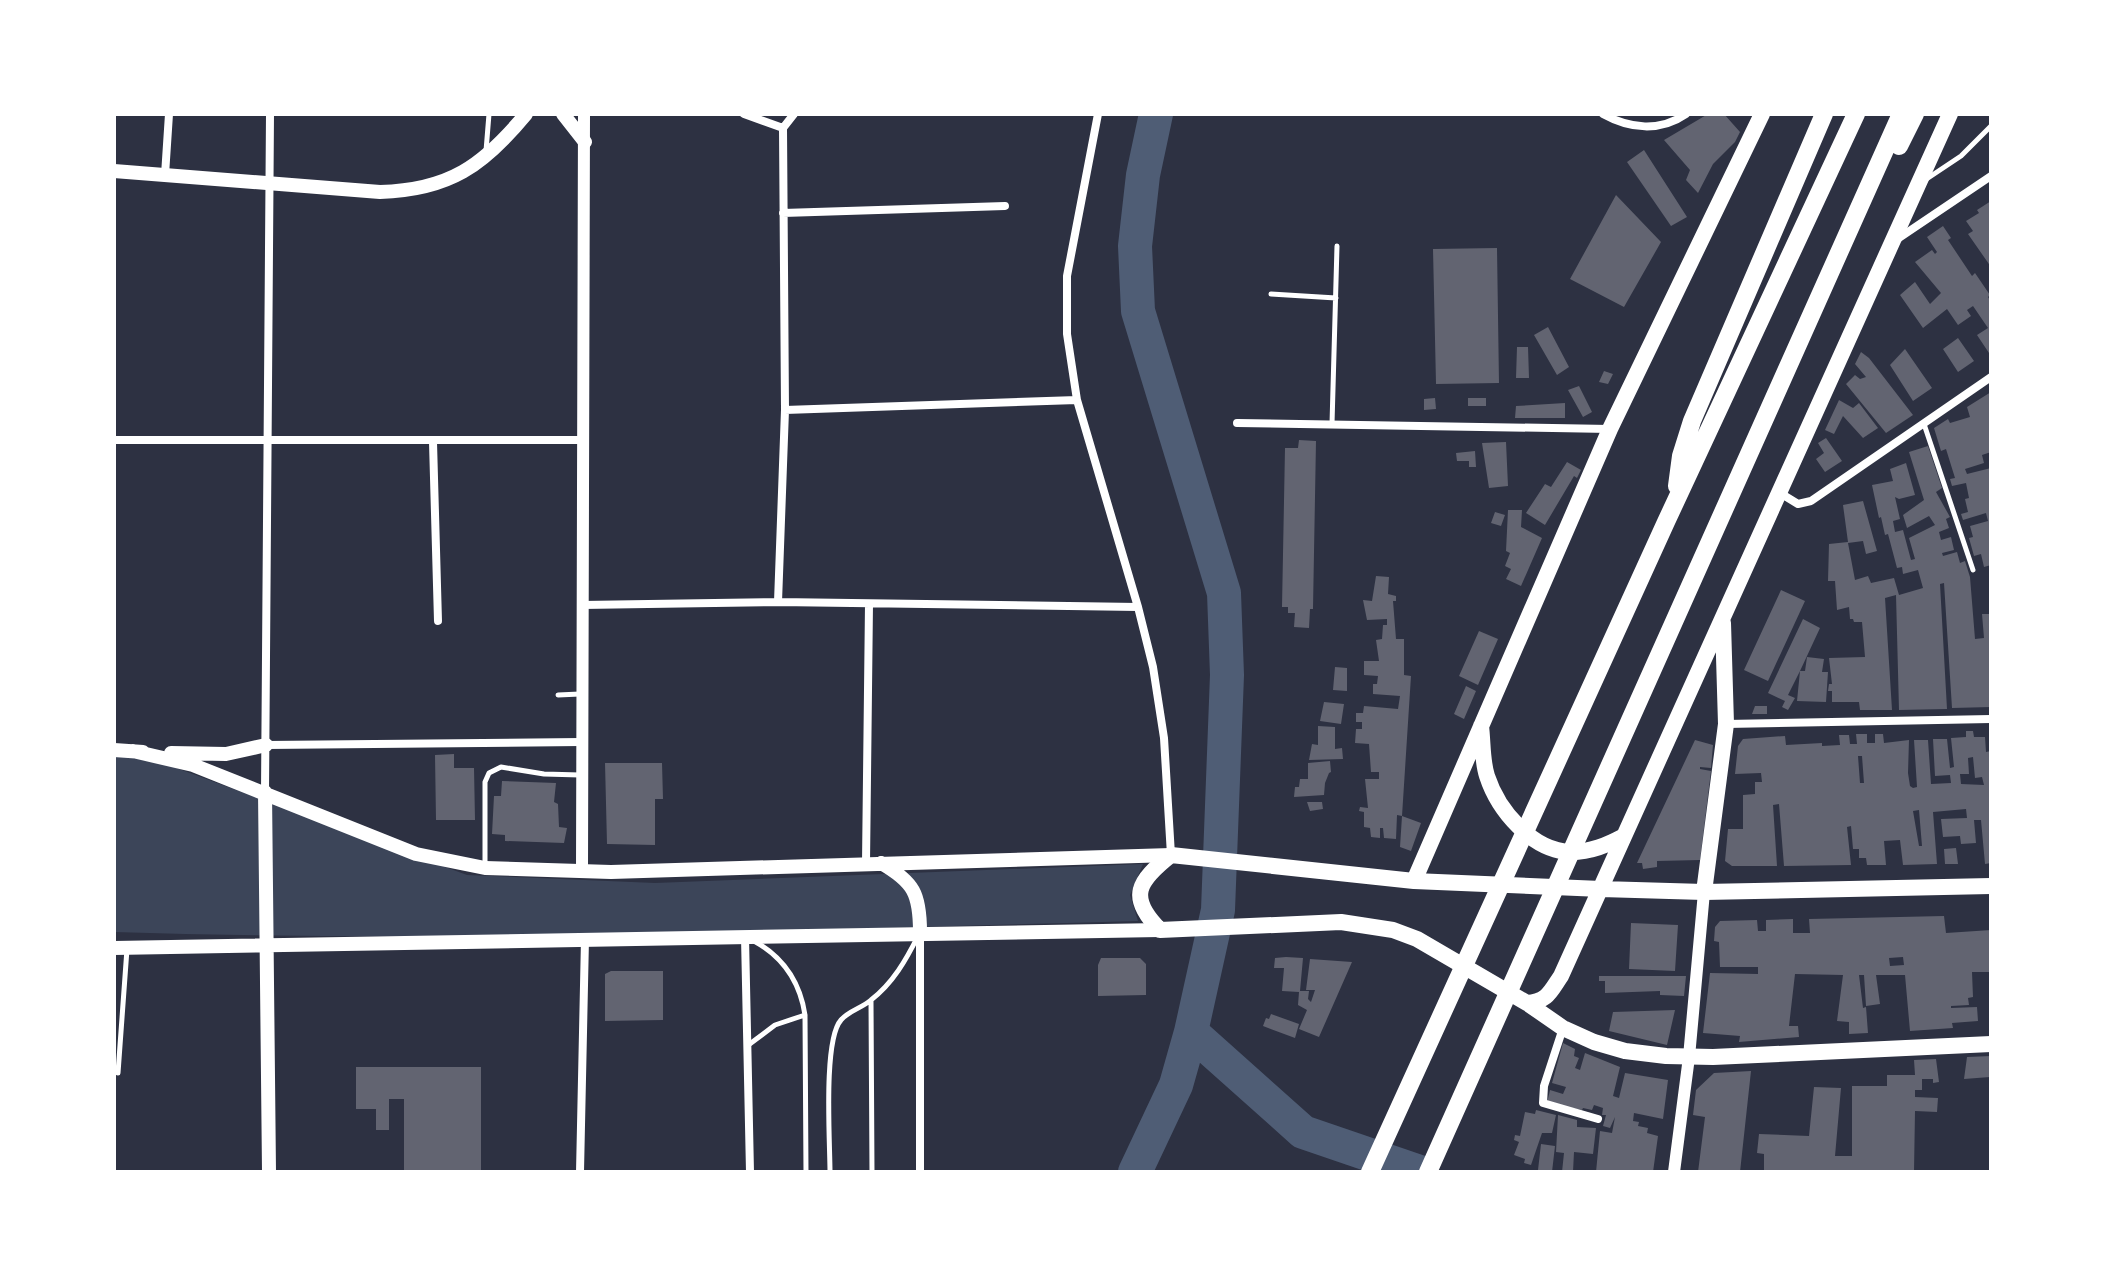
<svg xmlns="http://www.w3.org/2000/svg" width="2105" height="1286" font-family="'Public Sans',sans-serif">
	<style>
		.green { fill: #3c4559 }
		.lines { fill: none; stroke-linecap: round; stroke-linejoin: round }
		.river { stroke: #4f5d75; stroke-width: 34 }
		.building { fill: #626471; fill-rule: evenodd }
		.service { stroke: #fff; stroke-width: 5 }
		.minor { stroke: #fff; stroke-width: 8 }
		.tertiary { stroke: #fff; stroke-width: 12 }
		.secondary { stroke: #fff; stroke-width: 14 }
		.primary { stroke: #fff; stroke-width: 16 }
		.motorway { stroke: #fff; stroke-width: 18 }
	</style>
	<rect width="100%" height="100%" fill="#2d3142"/>
	<path class="green" d="M114,753L171,766L467,875L655,883L1143,864L1130,895L1138,921C797,930 455,943 114,932Z"/>
	<g class="lines">
		<path class="river" d="M1191,1032L1303,1132L1420,1172
			M1135,1172L1176,1085L1191,1032L1218,910L1227,675L1224,593L1138,311L1135,246L1143,175L1156,114"/>
	</g>
	<path class="building" d="M1708,114H1724L1740,132L1735,142L1713,164L1698,193L1686,180L1690,170L1664,140Z
		M1644,150L1687,217L1671,226L1627,162Z
		M1616,195L1661,242L1624,307L1570,279Z
		M1991,201V267L1968,234L1973,231L1966,221L1979,213L1977,210Z
		M1943,226L1951,238L1948,240L1972,276L1975,273L1990,295L1988,297L1991,302V356L1977,335L1988,328L1973,306L1967,310L1971,316L1958,325L1947,309L1923,328L1900,295L1915,282L1930,304L1941,293L1915,262L1932,250L1935,254L1937,252L1927,237Z
		M1497,248L1499,383L1436,384L1433,249Z
		M1548,327L1569,367L1557,375L1534,335Z
		M1958,338L1974,361L1958,372L1943,349Z
		M1517,347H1528L1529,378H1516Z
		M1905,349L1932,388L1913,401L1890,365Z
		M1861,352L1869,358L1913,415L1886,433L1846,384L1855,375L1860,379L1866,377L1855,364Z
		M1604,371L1613,374L1608,384L1599,382Z
		M1579,386L1592,412L1583,417L1568,390Z
		M1991,392V452L1982,455L1984,463L1965,469L1967,474L1991,468V565L1984,567L1981,554L1974,556L1969,538L1973,537L1970,526L1988,521L1986,513L1963,520L1961,514L1968,512L1965,499L1969,498L1966,483L1952,486L1950,479L1955,478L1946,449L1941,451L1934,428L1948,419L1950,423L1970,417L1967,407Z
		M1435,398L1436,409L1424,410V399Z
		M1468,398H1486V406H1468Z
		M1839,400L1853,408L1859,403L1878,428L1863,438L1843,416L1834,434L1825,430Z
		M1565,403V418H1515L1516,406Z
		M1826,438L1842,461L1825,472L1816,459L1824,453L1818,443Z
		M1299,440L1316,441L1313,609H1310L1309,628L1294,627L1295,613H1288V607H1282L1285,448H1298Z
		M1506,442L1508,486L1489,488L1482,443Z
		M1928,446L1942,488L1936,492L1950,517L1946,519L1949,528L1939,532L1941,540L1951,537L1954,550L1942,553L1943,556L1957,552L1960,563L1965,561L1970,577L1975,639L1984,638L1982,614H1991V707L1952,708L1944,583L1940,584L1947,709L1899,710L1896,595L1885,598L1892,710H1860L1859,702H1832V691H1828L1829,684H1832L1829,658L1865,657L1862,622H1854L1853,619H1850L1849,607L1837,610L1835,581H1828L1829,544L1848,542L1843,505L1863,501L1877,551L1866,554L1863,541L1848,543L1855,580L1868,576L1871,583L1894,578L1899,595L1923,588L1918,570L1903,574L1902,567L1897,568L1888,534L1885,535L1881,517L1879,518L1872,485L1893,481L1890,469L1906,463L1915,495L1899,499L1895,497L1900,519L1893,521L1895,532L1903,530L1911,560L1915,559L1909,538L1935,525L1929,516L1907,528L1903,515L1924,500L1909,452Z
		M1475,451L1476,467H1469V461H1457L1456,453Z
		M1567,462L1581,470L1577,478L1574,476L1545,525L1526,513L1545,484L1551,487Z
		M1508,510H1522L1521,527L1542,538L1521,586L1506,579L1511,569L1505,566L1510,553L1506,551Z
		M1495,512L1505,515L1501,526L1491,523Z
		M1376,576L1389,577L1388,594L1396,596V601H1393L1396,639H1404V675L1411,676L1402,816L1397,815L1396,839L1384,838L1383,828H1380V838L1371,837L1370,828L1364,827V812L1359,811L1360,807L1368,808L1365,779H1379V772H1371L1369,744L1355,743L1356,729H1362V722H1356V713H1363L1364,706L1398,709L1400,696L1373,694V684H1377L1378,676L1364,675V661H1379L1376,640L1382,639L1383,625H1387V619L1367,620L1363,600L1372,601Z
		M1781,590L1805,601L1768,681L1744,670Z
		M1803,619L1820,628L1800,671H1805L1807,657L1824,659L1822,672H1828L1826,702L1797,701L1800,671L1788,695L1795,698L1788,710L1782,707L1785,701L1768,693Z
		M1479,631L1498,639L1478,685L1459,676Z
		M1335,667L1347,668V691L1333,690Z
		M1466,686L1476,691L1464,719L1454,714Z
		M1324,702L1344,704L1341,724L1320,721Z
		M1755,706H1767V714H1752Z
		M1318,726L1335,727V749L1342,748L1343,759L1309,760L1312,744L1318,745Z
		M1966,731H1973L1974,737H1985L1986,752L1991,751V777H1989L1991,786V863L1985,864L1981,820H1974L1976,843L1961,844L1960,836L1943,837L1941,819L1967,818L1966,809L1933,812L1937,864L1903,865L1900,840L1884,841L1886,865H1867L1866,858H1859V849H1853L1851,826L1847,827L1851,865L1784,866L1779,804L1773,805L1777,866H1732L1725,861L1728,829H1743V795L1755,794V782H1762L1761,773L1735,774L1738,746L1743,739L1785,736L1786,745L1822,743V746L1840,745L1839,735H1849L1850,744H1857L1856,734H1867V743H1875V734H1883L1884,743L1909,740L1908,773L1910,786L1913,788L1917,787L1914,740H1928L1931,784L1951,783L1950,775L1935,776L1933,739H1947L1950,768L1954,767L1951,738L1966,737ZM1858,756H1862L1864,783H1860ZM1973,757L1975,778L1982,777L1984,785L1961,784L1960,774H1969L1968,758ZM1919,810L1922,846H1919L1913,811Z
		M1695,740L1713,745L1711,768L1700,767V769L1711,771L1700,860L1657,861V867L1643,869L1642,863H1637Z
		M454,754V768H474L475,820H436L435,755Z
		M1330,761L1331,772L1329,773L1325,783L1324,795L1294,797L1295,787H1299L1300,779H1308V763Z
		M605,763H662L663,799H655V845L607,844Z
		M502,781L556,783L554,802L558,804L559,827L567,828L564,843L505,841V835L492,834L494,796H501Z
		M1307,802H1322L1323,809L1310,811Z
		M1402,816L1421,823L1411,851L1400,847Z
		M1956,848L1958,864H1945L1944,849Z
		M1944,916L1946,933L1991,930V972H1972L1973,997L1968,998L1969,1005L1951,1006V1008L1977,1007L1978,1021L1952,1023L1953,1028L1910,1031L1905,975H1876L1880,1004L1866,1006L1864,975H1859L1863,1008L1866,1007L1868,1033L1849,1034V1022L1837,1021L1843,975L1795,974L1789,1026H1798L1799,1037L1739,1042L1740,1036L1703,1033L1710,973L1758,974V967H1720L1719,942L1714,941L1715,927L1720,921L1757,920L1758,931H1766V920L1793,919V933H1810L1809,919ZM1903,957L1904,965L1890,966L1889,958Z
		M1631,923L1678,925L1675,971L1629,969Z
		M1286,957L1303,958L1300,991H1309L1308,999L1311,1002L1315,990H1306L1310,959L1352,962L1319,1037L1299,1029L1307,1010L1298,1005L1299,992L1282,991L1284,968H1274L1275,958Z
		M1101,958H1140L1146,964V995L1098,996V965Z
		M611,971H663V1020L605,1021V974Z
		M1599,976H1686L1684,996L1660,995V991L1605,993V981H1599Z
		M1675,1010L1667,1045L1609,1031L1613,1012Z
		M1271,1014L1299,1024L1295,1038L1263,1026L1266,1018L1269,1019Z
		M1563,1043L1575,1049L1574,1056L1579,1058L1575,1068L1580,1070L1585,1053L1620,1067L1613,1096L1619,1098L1625,1073L1668,1080L1663,1119L1634,1113L1633,1121L1639,1122L1638,1126L1648,1128L1647,1133L1658,1136L1653,1172H1596L1600,1131L1612,1133L1615,1117L1610,1128L1603,1126L1606,1115H1602L1603,1108L1594,1105L1592,1110L1583,1108L1582,1110L1547,1103L1550,1090L1563,1094L1566,1087L1552,1083Z
		M1991,1056L1990,1077L1964,1079L1967,1057Z
		M1936,1059L1939,1082L1933,1083V1079H1922V1090H1915V1097L1938,1098L1937,1112L1915,1111L1914,1172H1764V1154L1757,1153L1759,1134L1809,1136L1814,1087L1841,1088L1835,1156H1852V1086H1887V1075H1915L1914,1060Z
		M356,1067H481V1172H404V1099H389V1130H376V1109H356Z
		M1751,1071L1740,1172H1698L1705,1117L1693,1115L1696,1090L1714,1073Z
		M1536,1110L1556,1115L1552,1133H1542L1531,1165L1524,1163L1525,1159L1514,1155L1519,1142L1514,1140L1515,1135L1520,1136L1525,1112L1535,1114Z
		M1558,1115L1577,1120V1127L1596,1128L1593,1154L1574,1152L1573,1172H1562L1564,1153L1556,1152Z
		M1541,1144L1555,1146L1552,1172L1538,1170Z"/>
	<g class="lines">
		<path class="service" d="M486,151L489,114
			M1925,180L1961,156L1991,126
			M1271,294L1336,298
			M1332,424L1337,246
			M1924,424L1973,570
			M558,695L580,694
			M485,865V782L489,773L501,767L544,774L580,775
			M754,941C783,957 800,982 805,1015L806,1172
			M871,1001L872,1172
			M747,1046L775,1025L805,1015
			M118,1073L127,949
			M830,1172C830,1142 823,1040 841,1020C848,1011 862,1008 871,1000C893,983 906,960 918,936"/>
		<path class="minor" d="M744,114L783,128
			M1098,114L1067,276V334L1077,400L1138,607L1153,667L1164,738L1171,855
			M1603,114C1630,129 1660,132 1686,114
			M165,175L169,114
			M783,213L1005,206
			M1896,240L1991,176
			M785,410L1077,400
			M1237,423L1610,429
			M114,440H582
			M433,442L438,621
			M1780,493L1798,504L1811,501L1991,377
			M778,602L785,410L783,128L794,114
			M582,605L778,602L1138,607
			M1726,724L1991,719
			M266,745L581,742
			M265,792L270,114
			M866,863L869,604
			M745,937L750,1172
			M1563,1028L1544,1086L1543,1103L1598,1119
			M580,1172L585,939
			M920,1172V933"/>
		<path class="tertiary" d="M582,871L584,114
			M1674,1172L1689,1057L1704,892"/>
		<path class="secondary" d="M563,114L585,142
			M114,171L380,192C449,190 483,166 526,114
			M114,750L143,752
			M133,751L193,765L416,854L485,868L611,872L1171,855
			M171,753L226,754L266,745
			M265,792L269,1172
			M881,863C914,882 920,894 920,932
			M114,948L1160,930"/>
		<path class="primary" d="M1481,726C1483,742 1482,761 1487,776C1498,810 1532,851 1571,852C1591,852 1607,845 1624,836
			M1414,881L1610,429L1762,114
			M1991,886L1704,892L1601,889L1414,881L1171,855C1138,881 1127,897 1160,930L1341,922L1393,930L1417,939L1527,1003L1563,1028L1594,1042L1625,1051L1666,1056L1713,1057L1991,1044
			M1704,892L1726,724L1723,623
			M1527,1003C1548,1001 1550,992 1561,976L1950,114"/>
		<path class="motorway" d="M1899,146L1915,114
			M1677,486L1681,456L1692,421L1824,114
			M1370,1172L1666,522L1856,114
			M1428,1172L1901,114"/>
	</g>
	<rect width="2105" height="1286" fill="none" stroke="#ffffff" stroke-width="232"/>
</svg>
